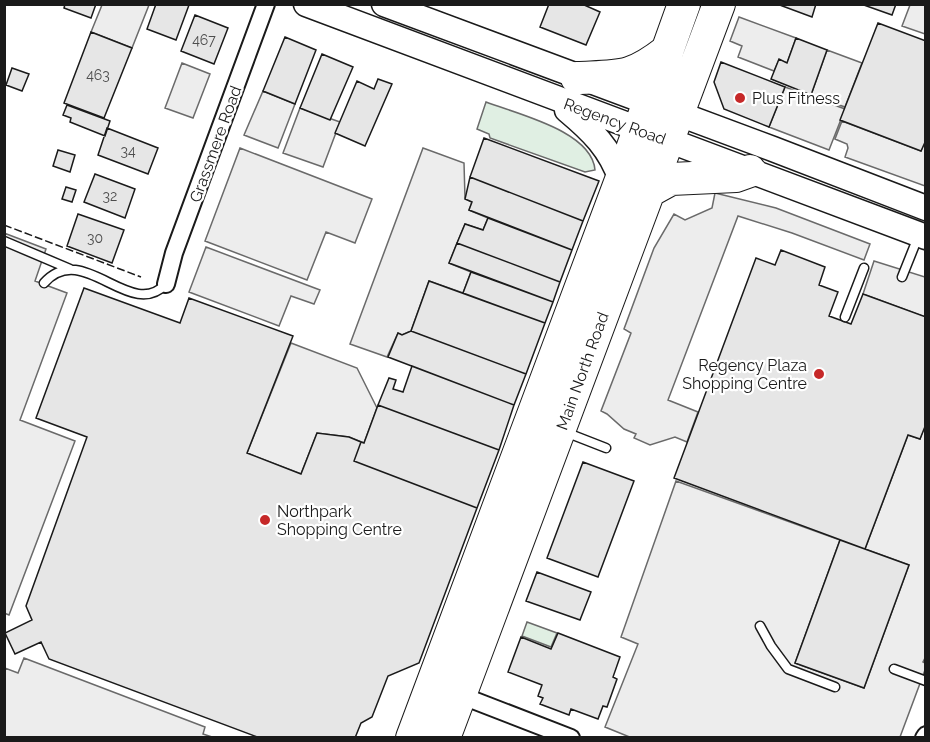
<svg xmlns="http://www.w3.org/2000/svg" width="930" height="742" font-family="Raleway,sans-serif">
	<style>
		.green { fill: #e0efe3; stroke: #6a6a6a; stroke-width: 1.5 }
		.parking { fill: #ededed; stroke: #6a6a6a; stroke-width: 1.5 }
		.building { fill: #e6e6e6; stroke: #1a1a1a; stroke-width: 1.5 }
		.lines { fill: none; stroke-linecap: round; stroke-linejoin: round }
		.lane-casing { stroke: #1a1a1a; stroke-width: 11 }
		.street-casing { stroke: #1a1a1a; stroke-width: 20 }
		.secondary-casing { stroke: #1a1a1a; stroke-width: 27 }
		.highway-casing { stroke: #1a1a1a; stroke-width: 34 }
		.lane { stroke: #fff; stroke-width: 8 }
		.street { stroke: #fff; stroke-width: 16 }
		.secondary { stroke: #fff; stroke-width: 24 }
		.highway { stroke: #fff; stroke-width: 32 }
		.fence { stroke: #1a1a1a; stroke-width: 1.5; stroke-dasharray: 8 3; stroke-linecap: butt }
		.poi-dot { fill: #c62828; stroke: #fff; stroke-width: 2 }
		.labels { text-anchor: middle; stroke-width: 4.5; stroke-linejoin: round; paint-order: stroke }
		.number-label { font-size: 14px; fill: #4d4d4d }
		.poi-label { font-size: 16px; fill: #1a1a1a; stroke: #fff; text-anchor: start }
		.street-label { font-size: 16px; fill: #1a1a1a; stroke: #fff }
	</style>
	<rect width="100%" height="100%" fill="#fff"/>
	<path class="green" d="M486,102C517,114 592,131 595,170L585,172L490,138L489,134L477,129Z
		M527,622L557,633L551,647L522,636Z"/>
	<path class="parking" d="M102,5H149L132,48L91,32Z
		M910,5H925V34L902,26Z
		M739,17L796,38L787,63L779,60L774,71L738,57L742,46L730,41Z
		M827,50L862,63L845,107L811,95Z
		M182,63L210,74L193,118L165,108Z
		M785,87L845,109L829,150L769,127Z
		M263,91L295,104L278,148L244,135Z
		M300,108L340,122L323,167L283,153Z
		M842,121L921,151L925,140V186L845,157L848,148L847,144L835,139Z
		M240,148L372,199L355,243L326,232L307,280L205,241Z
		M423,148L464,163L465,198L472,202L469,210L488,218L483,230L465,224L449,263L471,272L463,293L429,281L411,331L402,335L398,333L387,357L350,344Z
		M715,193L776,208L870,244L864,260L792,233L738,216L668,400L698,412L687,442L675,437L650,445L634,438L636,434L624,429L607,414L601,411L631,333L624,329L654,248L674,214L685,220L712,208Z
		M4,233L46,249L35,281L67,293L20,420L75,441L9,615L4,613Z
		M206,247L320,290L314,304L291,296L279,326L189,292Z
		M874,261L925,277V317L863,294Z
		M291,343L357,368L377,408L364,443L349,437L317,433L301,474L247,453Z
		M925,424L926,656L923,662L925,663V670L900,737L632,738L605,727L638,644L621,637L676,481L840,540L795,663L864,688L909,565L865,549L908,435L920,439Z
		M24,658L205,727L203,734L212,737H5V668L18,673Z"/>
	<path class="building" d="M65,4H96L91,18L64,8Z
		M156,4L189,5L176,40L147,29Z
		M549,4H582L600,12L586,45L540,27Z
		M777,4H816L812,17Z
		M861,4H896L892,15Z
		M195,15L228,28L214,64L181,51Z
		M878,23L926,41V140L921,151L840,120Z
		M91,32L132,48L104,118L64,103Z
		M285,37L316,50L295,104L263,91Z
		M796,38L827,50L811,95L771,79L779,59L787,63Z
		M322,54L353,67L330,120L300,108Z
		M721,62L785,87L769,127L724,109L714,82Z
		M12,68L29,74L22,91L6,85Z
		M378,79L392,84L365,146L335,133L357,81L374,89Z
		M67,105L110,121L105,136L70,122L71,118L63,115Z
		M107,128L158,148L148,174L98,155Z
		M484,138L599,181L583,221L470,177Z
		M58,150L75,155L70,172L53,166Z
		M95,174L135,189L125,218L84,202Z
		M470,177L583,221L572,250L469,210L472,202L465,199Z
		M66,187L76,190L72,202L62,199Z
		M78,214L124,230L112,263L67,246Z
		M488,218L572,250L560,282L457,243L465,224L483,230Z
		M457,243L560,282L553,302L449,263Z
		M781,250L825,267L819,285L838,292L829,316L851,324L863,294L926,317V424L920,439L908,435L865,549L674,478L756,258L775,265Z
		M471,272L553,302L545,323L463,293Z
		M429,281L545,323L526,374L411,331Z
		M84,288L180,323L189,298L293,336L247,453L301,474L317,433L349,437L361,442L354,461L477,508L419,663L388,676L372,717L361,723L355,738H260L49,659L41,642L15,654L5,633L32,620L26,606L87,437L36,418Z
		M411,331L526,374L514,405L388,357L398,333L402,335Z
		M412,366L514,405L499,450L378,405L389,378L396,380L393,389L403,392Z
		M378,405L499,450L477,508L354,461L361,442L364,443Z
		M583,462L634,481L598,577L547,558Z
		M840,540L909,565L864,688L795,663Z
		M537,572L591,592L580,620L526,601Z
		M558,633L620,657L613,677L617,679L607,707L603,706L598,719L571,709L569,715L540,704L543,698L538,696L542,685L508,672L521,637L551,649Z"/>
	<g class="lines">
		<g class="lane-casing">
			<path id="lane" d="M4,241L70,269
				M902,277L918,237
				M44,283C83,239 130,322 166,284
				M845,317L864,268
				M565,432L606,448
				M760,626L771,646L788,669L835,687
				M894,669L926,681"/>
		</g>
		<g class="street-casing">
			<path id="street" d="M166,284L174,253L266,4
				M460,695L571,738
				M924,738L926,735"/>
		</g>
		<g class="secondary-casing">
			<path id="secondary" d="M306,4L926,237
				M384,4L773,149L926,208
				M567,110C592,131 610,148 621,180"/>
		</g>
		<g class="highway-casing">
			<path id="highway" d="M577,78C621,76 631,79 667,51
				M651,190L671,179L736,176L750,171
				M412,738L621,180L684,4
				M444,738L719,4"/>
		</g>
		<use href="#lane" class="lane"/>
		<use href="#street" class="street"/>
		<use href="#secondary" class="secondary"/>
		<use href="#highway" class="highway"/>
		<path class="fence" d="M4,225L141,277"/>
	</g>
	<g class="poi-dot">
		<circle cx="740" cy="98" r="6"/>
		<circle cx="819" cy="374" r="6"/>
		<circle cx="265" cy="520" r="6"/>
	</g>
	<g class="labels">
		<g class="number-label">
			<text x="204" y="45">467</text>
			<text x="98" y="80">463</text>
			<text x="128" y="156">34</text>
			<text x="110" y="201">32</text>
			<text x="95" y="243">30</text>
		</g>
		<g class="poi-label">
			<text x="752" y="104">Plus Fitness</text>
			<text x="807" y="371" text-anchor="end">Regency Plaza<tspan x="807" dy="18">Shopping Centre</tspan></text>
			<text x="277" y="517">Northpark<tspan x="277" dy="18">Shopping Centre</tspan></text>
		</g>
		<g class="street-label">
			<text transform="translate(615 121) rotate(20)" y="6">Regency Road</text>
			<text transform="translate(215 144) rotate(-70)" y="6">Grassmere Road</text>
			<text transform="translate(582 371) rotate(-70)" y="6">Main North Road</text>
		</g>
	</g>
	<rect width="930" height="742" fill="none" stroke="#1a1a1a" stroke-width="12"/>
</svg>
